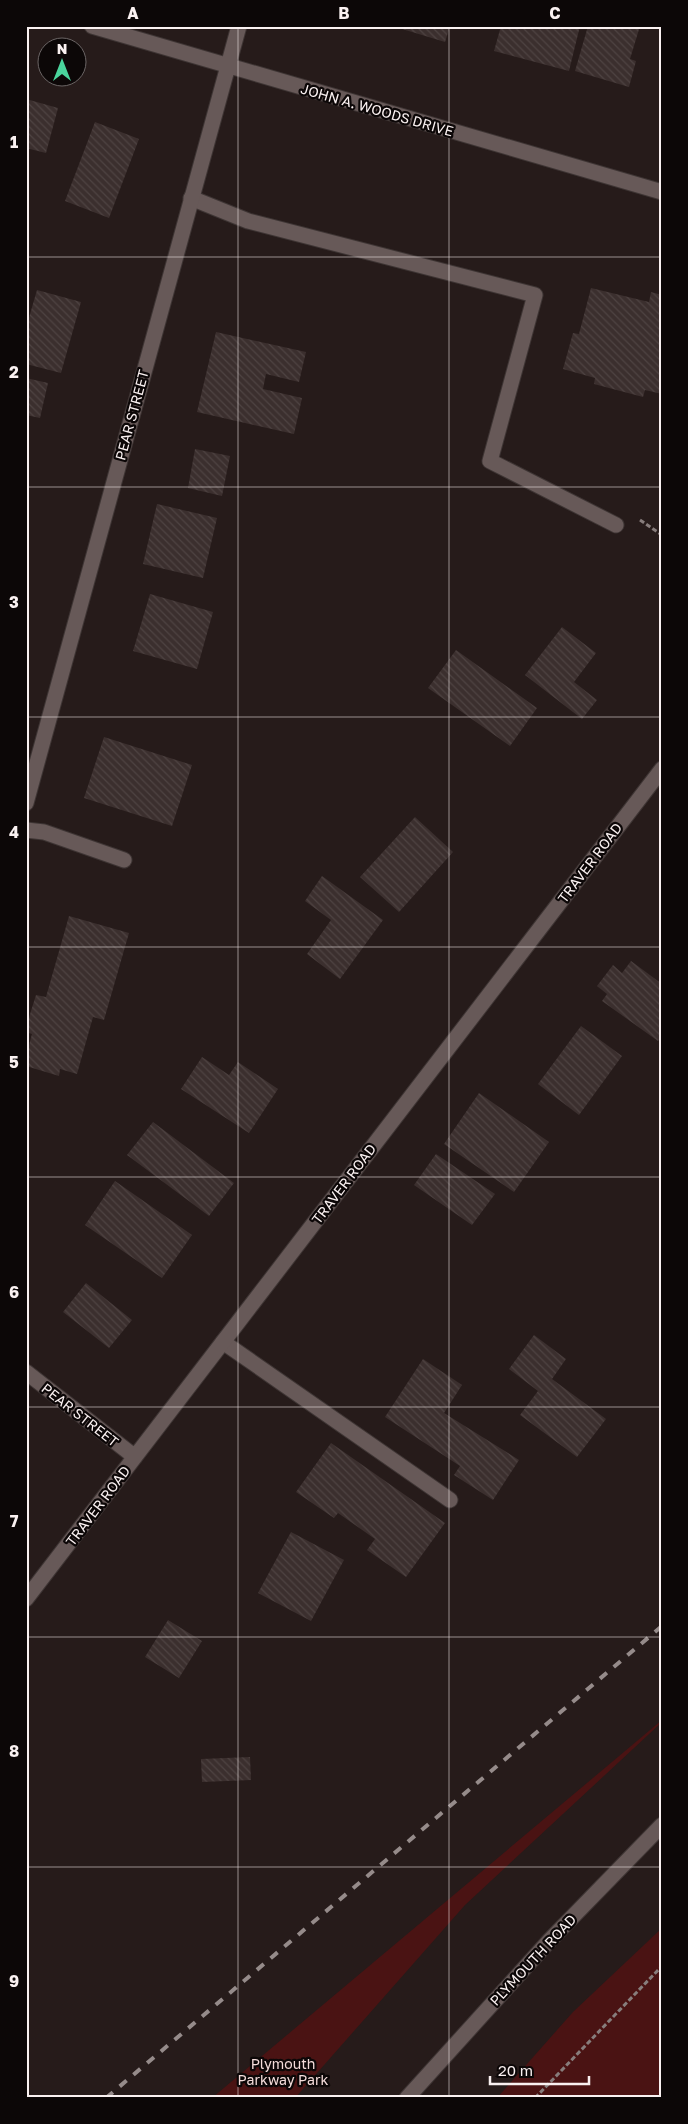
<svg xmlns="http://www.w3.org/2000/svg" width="688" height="2124" font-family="'Golos Text',sans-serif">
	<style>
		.park { fill: #4a1313 }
		.building { fill: url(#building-back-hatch) }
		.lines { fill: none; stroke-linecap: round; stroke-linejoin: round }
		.lane-casing { stroke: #3e3534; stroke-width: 17 }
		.street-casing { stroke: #3e3534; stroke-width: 17 }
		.secondary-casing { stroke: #3e3534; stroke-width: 17 }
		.path { stroke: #877d7c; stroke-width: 3; stroke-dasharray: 5 2.5; stroke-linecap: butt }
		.lane { stroke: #675958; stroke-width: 15 }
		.street { stroke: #675958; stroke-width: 15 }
		.secondary { stroke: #675958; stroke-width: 15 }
		.rail { stroke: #958b8a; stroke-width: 4; stroke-dasharray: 9 9; stroke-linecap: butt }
		.grid { fill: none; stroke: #faf1f1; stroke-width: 1; stroke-opacity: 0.55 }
		.labels { text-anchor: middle; stroke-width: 4.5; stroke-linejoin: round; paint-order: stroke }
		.street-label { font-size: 14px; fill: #faf1f1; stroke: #0c0707 }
		.park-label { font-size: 14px; fill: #f4dcda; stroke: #0c0707 }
		.neatline { fill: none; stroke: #faf1f1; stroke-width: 2 }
		.grid-label { font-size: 16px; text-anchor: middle; font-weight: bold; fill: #faf1f1 }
	</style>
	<defs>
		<pattern id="building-back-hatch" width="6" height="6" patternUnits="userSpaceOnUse" patternTransform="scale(1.25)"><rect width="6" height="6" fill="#3b2f2e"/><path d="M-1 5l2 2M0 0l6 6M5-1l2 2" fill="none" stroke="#4e4342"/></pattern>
	</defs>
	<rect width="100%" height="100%" fill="#261b1a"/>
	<path class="park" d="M662,1720V1722L465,1905L295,2098H212Z
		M662,1928V2098H497L573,2012Z"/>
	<path class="building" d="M400,26H450L445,42L399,28Z
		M501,26H580L569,71L494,51Z
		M588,26H640L630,59L636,61L629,87L575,71Z
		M26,99L58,108L46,153L26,148Z
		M95,122L139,139L109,218L65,201Z
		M591,288L649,302L651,292L662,295V394L645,390L643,397L594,384L595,378L563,369L573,333L579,334Z
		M37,290L81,302L61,373L26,364V328Z
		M216,332L306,352L299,382L266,374L263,389L302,398L294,434L197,412Z
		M26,378L48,383L40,418L26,415Z
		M195,449L230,456L222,496L188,488Z
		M157,504L217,518L203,578L143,564Z
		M150,594L213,612L197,669L133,651Z
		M562,627L596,653L574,682L597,700L582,719L525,675Z
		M456,650L537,708L510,746L428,688Z
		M104,737L192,765L172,826L84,798Z
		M415,817L453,852L399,912L360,877Z
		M322,876L383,920L340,979L307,954L331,920L305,901Z
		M69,916L129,933L104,1020L93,1017L77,1074L60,1069L59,1076L26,1066V1056L32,1034L26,1032V1027L36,995L46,997Z
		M631,961L662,984V1036L658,1041L602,1001L607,994L597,986L613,965L622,973Z
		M581,1026L622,1056L579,1115L538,1084Z
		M202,1057L229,1075L238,1062L278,1089L249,1133L181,1089Z
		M479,1093L549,1142L514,1192L444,1144Z
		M153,1122L234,1183L209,1216L127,1155Z
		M436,1154L495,1194L472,1225L414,1185Z
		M115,1181L192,1235L162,1278L85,1225Z
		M86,1283L132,1320L109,1348L63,1312Z
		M534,1335L566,1359L552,1379L606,1419L577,1457L520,1415L538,1391L509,1369Z
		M423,1359L462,1385L444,1413L519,1460L493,1500L454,1475L460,1466L385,1417Z
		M331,1443L445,1523L406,1577L367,1550L375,1539L338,1513L334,1518L296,1492Z
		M291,1532L344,1560L311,1621L258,1593Z
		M168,1620L202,1641L179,1678L145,1657Z
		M250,1757L251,1780L202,1782L201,1759Z"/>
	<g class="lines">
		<g class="lane-casing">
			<path id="lane" d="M191,198L248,221L535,295L490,461L616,525
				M26,830L44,832L124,860
				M223,1342L450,1500"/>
		</g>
		<g class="street-casing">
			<path id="street" d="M92,26L662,192
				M26,803L239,26
				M26,1372L135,1457
				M26,1599L662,769"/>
		</g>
		<g class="secondary-casing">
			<path id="secondary" d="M407,2098L549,1941L662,1825"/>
		</g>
		<path class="path" d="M640,520L662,535
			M535,2098L662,1966"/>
		<use href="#lane" class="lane"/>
		<use href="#street" class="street"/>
		<use href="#secondary" class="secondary"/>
		<path class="rail" d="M106,2098L662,1626"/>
	</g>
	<path class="grid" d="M238,26V2098M449,26V2098M26,257H662M26,487H662M26,717H662M26,947H662M26,1177H662M26,1407H662M26,1637H662M26,1867H662"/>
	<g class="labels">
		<g class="street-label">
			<text transform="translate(377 110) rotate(16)" y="5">JOHN A. WOODS DRIVE</text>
			<text transform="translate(132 415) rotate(-75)" y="5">PEAR STREET</text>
			<text transform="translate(590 863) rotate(-53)" y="5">TRAVER ROAD</text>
			<text transform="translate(344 1184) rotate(-53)" y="5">TRAVER ROAD</text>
			<text transform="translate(80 1415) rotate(38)" y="5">PEAR STREET</text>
			<text transform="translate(98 1506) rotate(-53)" y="5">TRAVER ROAD</text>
			<text transform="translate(533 1960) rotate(-47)" y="5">PLYMOUTH ROAD</text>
		</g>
		<g class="park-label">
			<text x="283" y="2069">Plymouth<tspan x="283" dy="16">Parkway Park</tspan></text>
		</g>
	</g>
	<rect width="688" height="2124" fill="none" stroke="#0c0707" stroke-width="55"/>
	<g transform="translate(62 62)"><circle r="24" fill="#0c0707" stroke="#6b6565"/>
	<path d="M0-4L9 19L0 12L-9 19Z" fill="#4ad49c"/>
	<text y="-8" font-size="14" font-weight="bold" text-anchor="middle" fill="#faf1f1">N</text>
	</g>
	<path d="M490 2076v8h99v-8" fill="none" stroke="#faf1f1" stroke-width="2.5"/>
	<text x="498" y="2076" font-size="15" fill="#faf1f1" stroke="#0c0707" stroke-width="4" paint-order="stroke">20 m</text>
	<rect x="28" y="28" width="632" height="2068" class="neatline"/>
	<g class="grid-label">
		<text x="133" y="19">A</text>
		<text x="344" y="19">B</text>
		<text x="555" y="19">C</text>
		<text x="14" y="148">1</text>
		<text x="14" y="378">2</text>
		<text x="14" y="608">3</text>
		<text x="14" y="838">4</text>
		<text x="14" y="1068">5</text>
		<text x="14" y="1298">6</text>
		<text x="14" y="1527">7</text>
		<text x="14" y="1757">8</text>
		<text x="14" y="1987">9</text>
	</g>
</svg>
